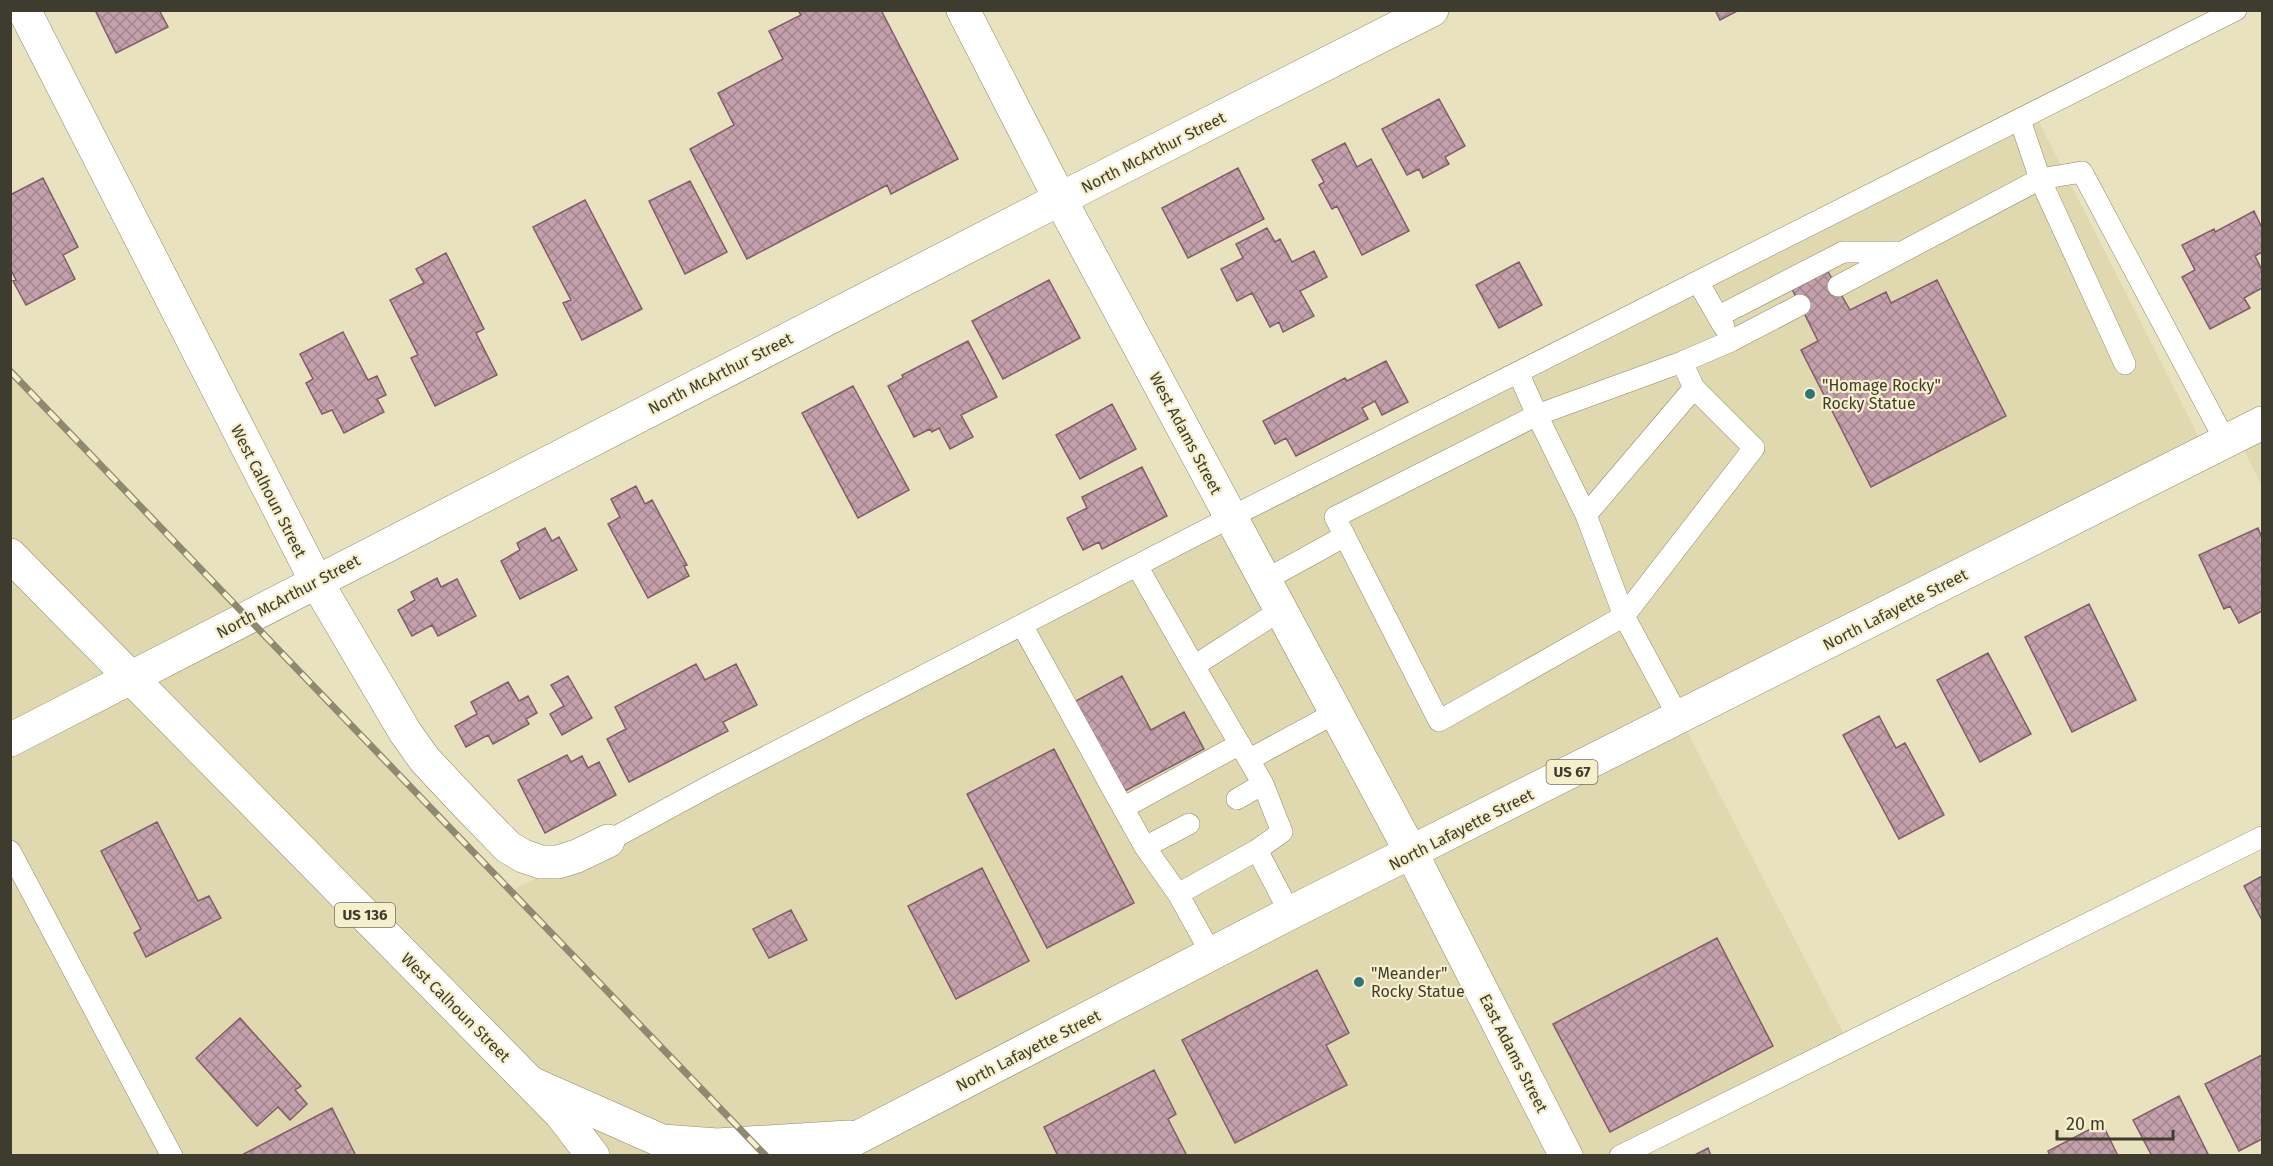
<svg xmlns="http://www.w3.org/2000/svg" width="2273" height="1166" font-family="'Fira Sans',sans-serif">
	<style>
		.built { fill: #e0d8ae }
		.building { fill: url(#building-cross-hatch); stroke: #7f5e69; stroke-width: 1.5 }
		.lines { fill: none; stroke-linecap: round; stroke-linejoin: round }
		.service-casing { stroke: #908b6a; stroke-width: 22 }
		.minor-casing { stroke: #908b6a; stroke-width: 34 }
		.tertiary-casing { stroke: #908b6a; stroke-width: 34 }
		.primary-casing { stroke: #908b6a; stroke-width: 34 }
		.trunk-casing { stroke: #908b6a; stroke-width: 34 }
		.service { stroke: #fff; stroke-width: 21 }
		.minor { stroke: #fff; stroke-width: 33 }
		.tertiary { stroke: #fff; stroke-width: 33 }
		.primary { stroke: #fff; stroke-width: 33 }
		.trunk { stroke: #fff; stroke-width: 33 }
		.rail-casing { stroke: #8e8a72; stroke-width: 7 }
		.rail { stroke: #f6efcc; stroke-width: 4.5; stroke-dasharray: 14; stroke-linecap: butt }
		.poi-dot { fill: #2c767b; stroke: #f6efcc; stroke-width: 2 }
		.labels { text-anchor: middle; stroke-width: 4.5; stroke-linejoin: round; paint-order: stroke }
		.shield { fill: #f6efcc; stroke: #75725d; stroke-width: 1.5 }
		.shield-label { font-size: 15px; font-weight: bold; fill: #3e3c2e }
		.street-label { font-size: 16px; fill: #3e3c2e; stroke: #f6efcc }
		.poi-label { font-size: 16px; fill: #3e3c2e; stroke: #f6efcc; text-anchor: start }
	</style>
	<defs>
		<pattern id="building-cross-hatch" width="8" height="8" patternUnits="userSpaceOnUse" patternTransform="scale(1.5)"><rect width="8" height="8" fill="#c4a0ac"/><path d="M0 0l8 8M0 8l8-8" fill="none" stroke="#a1848c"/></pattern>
	</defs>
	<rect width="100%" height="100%" fill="#e8e2bf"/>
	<path class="built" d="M2034,112L2206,451L1680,718L1848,1042L1620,1155L11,1156L10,371L511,891Z
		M2262,423V486L2237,436Z"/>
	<path class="building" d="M95,10H159L168,27L116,53Z
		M798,10H881L958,159L891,194L887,185L747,259L690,149L734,125L718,93L783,59L769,31L801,15Z
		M1715,10H1739L1720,20Z
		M1439,99L1465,146L1445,157L1449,164L1423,178L1419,169L1407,175L1382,129Z
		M1345,143L1357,167L1371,159L1409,231L1362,255L1337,206L1332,209L1319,185L1324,182L1312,160Z
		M1238,168L1264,219L1188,258L1162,208Z
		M43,178L78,247L63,255L75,279L26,305L13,281L16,280L10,268V195Z
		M690,181L727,252L685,274L649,201Z
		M585,200L642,309L582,340L563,303L571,300L533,227Z
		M2254,211L2262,228V252L2255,256L2262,270V288L2244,298L2250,308L2210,329L2182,277L2195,270L2182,245L2214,229L2215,232Z
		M1267,228L1275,242L1280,239L1292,262L1314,251L1327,277L1300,291L1314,316L1283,332L1279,322L1270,327L1252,293L1237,301L1221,269L1243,258L1236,244Z
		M446,253L484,329L476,333L497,375L435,406L411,358L418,355L390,300L424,283L416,269Z
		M1519,262L1542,305L1499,328L1476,285Z
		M1823,263L1850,310L1886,292L1891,303L1937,280L2006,416L1871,487L1801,350L1818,341L1789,283Z
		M1049,280L1080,338L1003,379L972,321Z
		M343,332L368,380L377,376L386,395L377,399L384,412L344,433L332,410L322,414L306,383L313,379L300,354Z
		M968,341L997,397L961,415L973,437L950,449L939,428L932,432L930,429L914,437L888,386L903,378L902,375Z
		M1386,361L1408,402L1382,415L1375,401L1362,408L1368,419L1296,456L1286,438L1275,444L1263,421L1345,378L1347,381Z
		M853,386L909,490L858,518L802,413Z
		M1112,404L1136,449L1080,479L1056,435Z
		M1142,467L1167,516L1102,549L1099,542L1083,550L1067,518L1087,508L1082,497Z
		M636,486L645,504L652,500L687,565L684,566L689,576L648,598L608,524L620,517L611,499Z
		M545,528L552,541L559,537L577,570L520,599L501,561L520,550L517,543Z
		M2258,528L2262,538V611L2239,623L2230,606L2224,609L2199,555Z
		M437,578L441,587L457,579L476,616L438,636L432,625L412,636L398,610L415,600L411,592Z
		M2089,604L2136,700L2072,732L2025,637Z
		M1988,653L2031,734L1980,762L1937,680Z
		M696,664L705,680L736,664L757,705L723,722L728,731L629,782L607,739L626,729L615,707Z
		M568,676L592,718L562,735L550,714L564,706L551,685Z
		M1122,676L1151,730L1184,712L1204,749L1123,792L1074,702Z
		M508,682L519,701L528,696L537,713L526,719L529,724L493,744L488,735L466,747L455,726L477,714L471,702Z
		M1879,716L1896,748L1905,743L1944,815L1899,839L1843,735Z
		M1054,749L1134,903L1047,948L967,794Z
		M567,755L571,762L582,756L588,768L599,762L616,795L545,833L518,780Z
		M157,822L198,901L209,896L221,918L146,957L134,933L141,929L101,851Z
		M982,868L1029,961L956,999L908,906Z
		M2262,876V920L2244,886Z
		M791,910L807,940L769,958L753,929Z
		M1717,938L1773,1046L1610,1132L1553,1024Z
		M1317,970L1349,1033L1326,1045L1347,1085L1235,1143L1182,1040Z
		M240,1018L301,1086L295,1090L307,1104L290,1120L278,1107L257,1126L196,1058Z
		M2262,1055V1139L2239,1151L2205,1084Z
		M1154,1070L1176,1114L1168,1119L1187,1156H1058L1044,1127Z
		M2179,1096L2209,1156H2152L2133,1120Z
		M332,1108L356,1156H240Z
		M2102,1123L2118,1156H2050L2048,1151Z
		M1708,1148L1711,1156H1693Z"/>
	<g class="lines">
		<g class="service-casing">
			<path id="service" d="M2020,120L2040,179L2125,364
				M1698,282L1724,327
				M1838,286L2040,179L2082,172L2226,442
				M1719,316L1843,252H1897
				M1518,372L1537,415L1682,362L1731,341L1800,305
				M1586,515L1694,388
				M1137,566L1194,666
				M1265,580L1345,536
				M1624,616L1586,515L1537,415L1335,517L1439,721L1624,616L1679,718
				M1624,616L1754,448L1694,388L1682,362
				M1022,625L1123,808L1145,847L1178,894L1212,955
				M1250,759L1335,713
				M1237,799L1263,784
				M1123,808L1240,744
				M608,841L715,783L1231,517L2236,10
				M1145,847L1189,824
				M1257,850L1290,913
				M10,851L172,1156
				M1178,894L1257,850L1282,832L1263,784L1194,666L1281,610
				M1620,1156L2262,837"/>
		</g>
		<g class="minor-casing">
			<path id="minor" d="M24,10L316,581L405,732L425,760L470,808L508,847L523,856L541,862H558L577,856L608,841
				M10,740L1060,199L1432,10
				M1412,854L1566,1156"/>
		</g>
		<g class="tertiary-casing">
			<path id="tertiary" d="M963,10L1060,199L1412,854"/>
		</g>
		<g class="primary-casing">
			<path id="primary" d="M10,555L561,1114L593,1156"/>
		</g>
		<g class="trunk-casing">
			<path id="trunk" d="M531,1083L662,1141L717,1145L849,1137
				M822,1156L1290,913L2262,423"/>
		</g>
		<use href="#service" class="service"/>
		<use href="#minor" class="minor"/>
		<use href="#tertiary" class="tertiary"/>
		<use href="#primary" class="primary"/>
		<use href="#trunk" class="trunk"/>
		<g class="rail-casing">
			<path id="rail" d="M10,371L766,1156"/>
		</g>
		<use href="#rail" class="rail"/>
	</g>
	<g class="poi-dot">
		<circle cx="1810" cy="394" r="6"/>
		<circle cx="1359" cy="982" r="6"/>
	</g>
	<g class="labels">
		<g class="shield">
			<rect x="1546.5" y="760" width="51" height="24" rx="4.5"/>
			<rect x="335" y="903" width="60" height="24" rx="4.5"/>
		</g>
		<g class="shield-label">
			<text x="1572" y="777">US 67</text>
			<text x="365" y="920">US 136</text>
		</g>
		<g class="street-label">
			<text transform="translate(1153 152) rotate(-27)" y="6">North McArthur Street</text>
			<text transform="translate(720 373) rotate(-27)" y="6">North McArthur Street</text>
			<text transform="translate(1186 433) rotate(62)" y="6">West Adams Street</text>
			<text transform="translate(269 491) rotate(63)" y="6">West Calhoun Street</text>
			<text transform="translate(288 596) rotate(-28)" y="6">North McArthur Street</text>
			<text transform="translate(1895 609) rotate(-27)" y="6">North Lafayette Street</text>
			<text transform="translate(1461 829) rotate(-27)" y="6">North Lafayette Street</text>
			<text transform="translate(456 1007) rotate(45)" y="6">West Calhoun Street</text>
			<text transform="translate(1028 1050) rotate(-27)" y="6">North Lafayette Street</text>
			<text transform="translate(1514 1053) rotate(63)" y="6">East Adams Street</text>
		</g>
		<g class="poi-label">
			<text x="1822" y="391">"Homage Rocky"<tspan x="1822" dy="18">Rocky Statue</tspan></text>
			<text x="1371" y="979">"Meander"<tspan x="1371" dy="18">Rocky Statue</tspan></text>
		</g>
	</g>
	<rect width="2273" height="1166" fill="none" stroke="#3e3c2e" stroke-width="24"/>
	<path d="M2057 1130v9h116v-9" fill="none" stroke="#3e3c2e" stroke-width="3"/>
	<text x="2066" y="1130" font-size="18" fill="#3e3c2e" stroke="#f6efcc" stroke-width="4.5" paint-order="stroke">20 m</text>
</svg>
